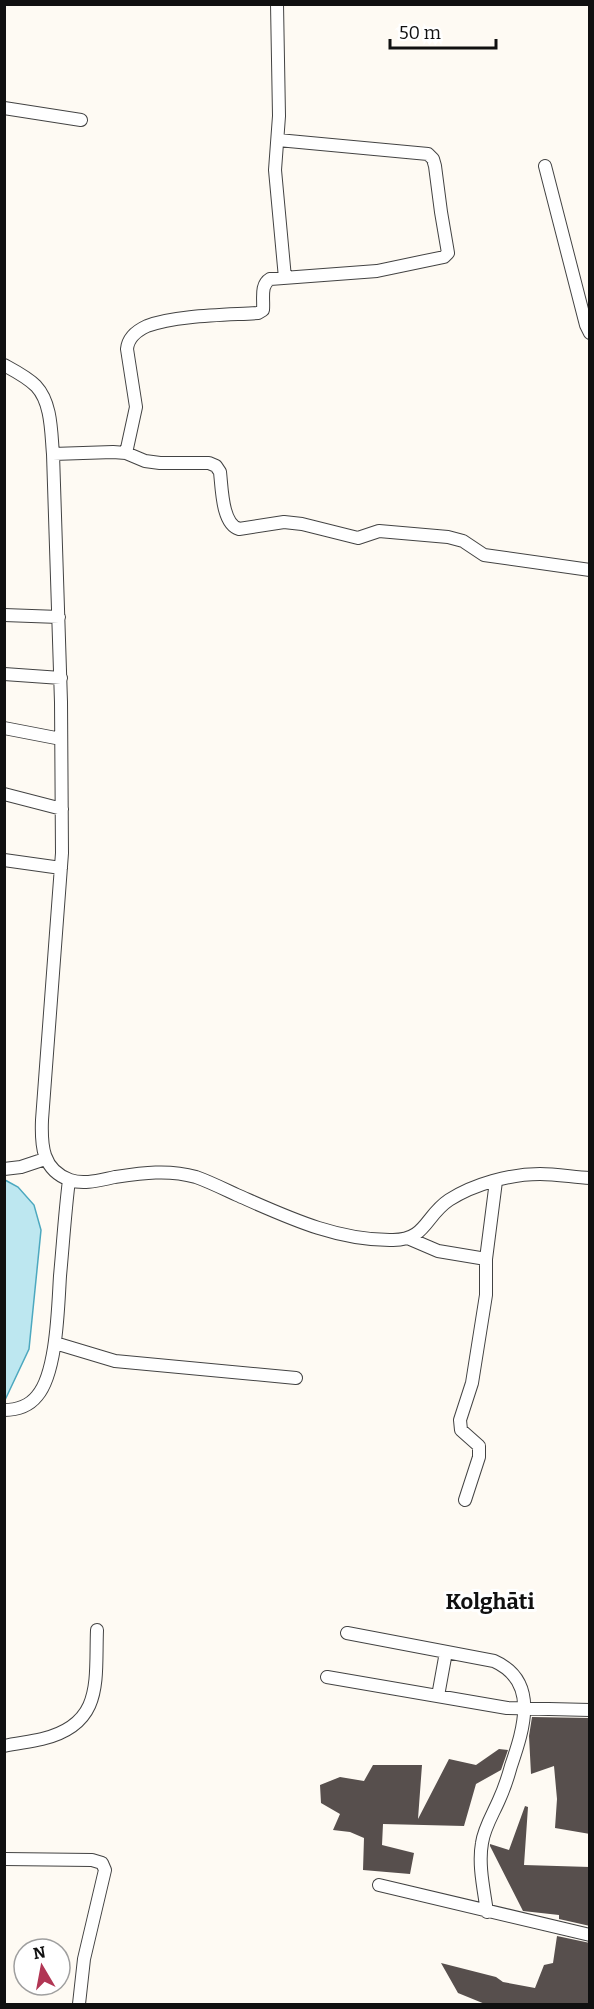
<svg xmlns="http://www.w3.org/2000/svg" width="594" height="2009" font-family="Bitter,serif">
	<style>
		.water { fill: #bde7f0; stroke: #4ca8bf; stroke-width: 1.5 }
		.building { fill: #574f4d }
		.lines { fill: none; stroke-linecap: round; stroke-linejoin: round }
		.minor-casing { stroke: #434343; stroke-width: 14 }
		.minor { stroke: #fff; stroke-width: 12 }
		.labels { text-anchor: middle; stroke-width: 6; stroke-linejoin: round; paint-order: stroke }
		.district-label { font-size: 22px; font-weight: bold; fill: #101010; stroke: #fff }
	</style>
	<rect width="100%" height="100%" fill="#fefaf3"/>
	<path class="water" d="M5,1180L18,1187L34,1205L41,1230L29,1349L5,1400Z"/>
	<path class="building" d="M532,1717L590,1718V1834L555,1828L557,1799L554,1766L531,1774L529,1736Z
		M499,1749L508,1750L501,1770L476,1784L464,1826L383,1824L382,1845L414,1853L410,1874L363,1870L364,1838L350,1832L333,1830L340,1814L321,1803L320,1785L340,1777L364,1781L373,1765H422L418,1819L449,1759L476,1765Z
		M525,1806L528,1807L524,1865L590,1867V1926L559,1919V1915L523,1911L490,1846V1844L509,1850Z
		M557,1936L590,1943V2004H485L458,1993L441,1963L496,1977L503,1982L535,1988L544,1965L553,1963Z"/>
	<g class="lines">
		<g class="minor-casing">
			<path id="minor" d="M277,4L279,116L275,170L285,278
				M4,108L81,120
				M545,166L586,325L590,333
				M4,365C15,371 27,377 36,386C52,403 51,433 53,454L61,702L62,853L42,1120C41,1145 42,1170 70,1180C84,1185 100,1180 115,1177C142,1173 168,1169 196,1177C210,1182 224,1189 237,1195C287,1217 337,1241 393,1240C426,1240 425,1216 449,1200C474,1184 510,1174 540,1174C556,1174 573,1177 590,1178
				M126,453L136,407L127,349C128,338 136,331 147,326C176,315 226,315 258,313L263,310C264,299 260,285 270,279L377,271L444,257L448,253L441,212L435,166L433,159L428,154L278,140
				M53,454L113,452L126,453L145,461L160,463H209L216,466L220,472C222,489 222,524 239,529L284,522L302,524L358,538L379,531L448,537L463,541L484,555L590,570
				M4,615L59,617
				M4,674L61,678
				M4,728L61,739
				M4,794L62,809
				M4,860L61,868
				M4,1169L21,1167L45,1159
				M410,1239L438,1251L486,1259
				M55,1343L115,1361L296,1378
				M4,1410C17,1410 29,1406 37,1396C57,1373 58,1307 60,1276C63,1244 65,1212 69,1180
				M465,1500L479,1457V1446L461,1430L460,1420L472,1383L486,1295V1259L496,1181
				M347,1633L494,1661C539,1681 524,1728 511,1766C508,1777 504,1789 499,1800C493,1814 484,1828 482,1843C478,1865 484,1890 487,1912
				M327,1677L507,1708L590,1710
				M438,1696L446,1652
				M4,1746C17,1743 30,1742 42,1739C104,1724 95,1681 97,1630
				M4,1859L92,1860L102,1863L105,1870L84,1959L79,2004
				M379,1885L590,1935"/>
		</g>
		<use href="#minor" class="minor"/>
	</g>
	<g class="labels">
		<g class="district-label">
			<text x="490" y="1609">Kolghāti</text>
		</g>
	</g>
	<rect width="594" height="2009" fill="none" stroke="#101010" stroke-width="12"/>
	<g transform="translate(42 1967) rotate(350)"><circle r="28" fill="#ffffff" stroke="#9f9f9f" stroke-width="1.5"/>
	<path d="M0-4.5L10 22L0 15L-10 22Z" fill="#b13654"/>
	<text y="-9" font-size="16" font-weight="bold" text-anchor="middle" fill="#101010">N</text>
	</g>
	<path d="M390 39v9h106v-9" fill="none" stroke="#101010" stroke-width="3"/>
	<text x="399" y="39" font-size="18" fill="#101010" stroke="#ffffff" stroke-width="4.5" paint-order="stroke">50 m</text>
</svg>
